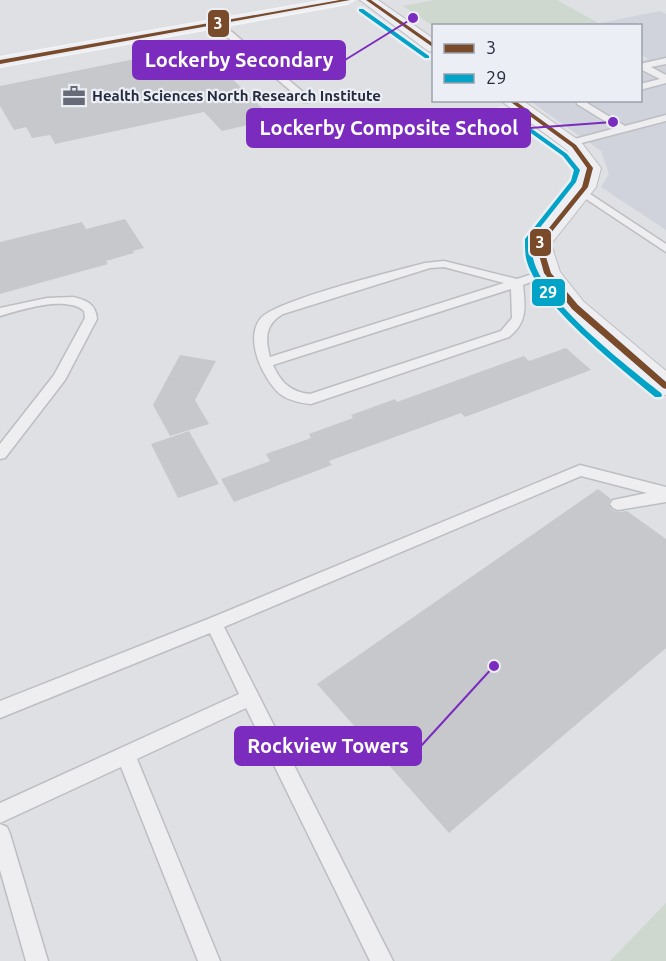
<svg xmlns="http://www.w3.org/2000/svg" width="666" height="961" font-family="Ubuntu,sans-serif">
	<style>
		.built { fill: #d0d3db }
		.green { fill: #ced8cf }
		.building { fill: #c7c8cc }
		.lines { fill: none; stroke-linecap: round; stroke-linejoin: round }
		.lane-casing { stroke: #bdbec2; stroke-width: 3 }
		.street-casing { stroke: #bdbec2; stroke-width: 2 }
		.lane { fill: #eeeef1; fill-rule: evenodd }
		.street { fill: #eeeef1; fill-rule: evenodd }
		.secondary { fill: #f3f4f5; fill-rule: evenodd }
		.bus-1-casing { stroke: #ebeef4; stroke-width: 5 }
		.bus-2-casing { stroke: #ebeef4; stroke-width: 5 }
		.bus-1 { fill: #7a4b2a; fill-rule: evenodd }
		.bus-2 { fill: #02a3c7; fill-rule: evenodd }
		.labels { text-anchor: middle; stroke-width: 4.5; stroke-linejoin: round; paint-order: stroke }
		.far-poi-label { font-size: 15px; font-weight: bold; fill: #262c3d; stroke: #ebeef4; text-anchor: start }
		.leader { fill: none; stroke: #7b2cbf; stroke-width: 2 }
		.callout-dot { fill: #7b2cbf; stroke: #ebeef4; stroke-width: 2 }
		.callout { fill: #7b2cbf; stroke: #7b2cbf; stroke-width: 2 }
		.callout-label { font-size: 20px; text-anchor: middle; font-weight: bold; fill: #fff }
		.line-badge { stroke: #ebeef4; stroke-width: 2 }
		.badge-label { font-size: 16px; text-anchor: middle; font-weight: bold; fill: #fff }
	</style>
	<rect width="100%" height="100%" fill="#dfe0e4"/>
	<path class="built" d="M660,11L666,14V230L601,187L609,174L601,151L530,101L640,100L641,61L648,59L641,55L640,26L591,25Z"/>
	<path class="green" d="M434,0H557L600,24L433,26L403,6Z
		M666,903V961H610Z"/>
	<path class="building" d="M204,51L270,116L262,118L266,121L222,131L204,112L55,144L50,135L32,138L26,127L14,130L0,106V86L140,58L144,63Z
		M125,219L144,248L133,251L134,253L106,261L108,264L0,294V242L82,222L86,229Z
		M566,348L591,370L465,417L461,413L329,461L332,465L234,502L221,479L270,461L266,454L311,438L309,434L353,418L351,415L395,399L397,402L524,356L529,361Z
		M180,355L216,361L195,400L209,424L170,436L153,405Z
		M189,431L219,484L178,498L151,444Z
		M598,489L611,499L608,504L612,510L618,512L627,511L666,539V648L449,833L317,684Z"/>
	<g class="lines">
		<g class="lane-casing">
			<path id="lane" d="M213,21H219L310,98V102H304L213,25Z
				M666,58V64L651,67L666,75V83L640,90V84L660,79L640,69V64Z
				M577,100H591L587,103L625,126L666,115V121L570,146L567,145V141L616,128L577,104Z
				M581,188L666,244V252L577,193V189Z
				M444,261L517,279L548,269L554,273L523,285C525,306 528,322 509,337L311,404C284,401 275,394 262,369C255,355 249,332 261,318C277,300 395,271 425,263ZM444,267L504,283L270,357C265,339 265,324 283,314L430,268ZM511,289L512,318L501,331L310,394C291,392 281,383 273,365Z
				M73,297C86,300 96,304 97,319L65,380L5,458L0,459V444L54,375L85,318L84,311C66,295 21,310 0,316V308L47,298Z
				M580,465L666,487V502L618,510L613,508L610,504L613,500L647,493L581,476L224,627L393,961H370L246,708L137,759L220,961H198L121,767L0,823V803L239,694L210,633L0,718V701L208,619Z
				M0,824L7,827L10,834L48,961H26L0,870Z"/>
		</g>
		<g class="street-casing">
			<path id="street" d="M360,0H378L434,39V52L428,51Z
				M500,100H522L581,142L601,168L596,187L551,244L560,272L584,302L666,371V395L656,393L566,312L536,273L527,244L574,186L579,168L567,150Z"/>
		</g>
		<use href="#lane" class="lane"/>
		<use href="#street" class="street"/>
		<path class="secondary" d="M320,0H356L348,5L0,68V56Z"/>
		<g class="bus-1-casing">
			<path id="bus-1" d="M340,0H350L0,64V60Z
				M366,0H371L434,44V48Z
				M508,100H514L576,145L593,168L588,187L542,244L551,273L578,305L666,382V389L663,388L572,309L544,273L536,244L582,187L587,168L572,147Z"/>
		</g>
		<g class="bus-2-casing">
			<path id="bus-2" d="M359,9H363L429,56V58H425L359,11Z
				M500,109H504L567,154L580,170L576,182L531,239C532,245 531,252 533,258C542,301 626,365 661,393L662,395L661,397H655C620,367 536,303 526,258C525,252 525,245 525,239L571,181L574,170L563,156L500,111Z"/>
		</g>
		<use href="#bus-1" class="bus-1"/>
		<use href="#bus-2" class="bus-2"/>
	</g>
	<defs>
		<g id="office-bare" transform="scale(1.8)"><path d="M-6-3h4V-5.5h4V-3h4V5H-6ZM-1-4.5V-3h2v-1.5ZM-6 0V1H6V0Z" fill="#676b77" stroke="#ebeef4" stroke-width="2.5" paint-order="stroke"/></g>
	</defs>
	<g fill-rule="evenodd">
		<use href="#office-bare" x="74" y="96"/>
	</g>
	<g class="labels">
		<g class="far-poi-label">
			<text x="92" y="101">Health Sciences North Research Institute</text>
		</g>
	</g>
	<path class="leader" d="M413 18L345 60M613 122L530 128M494 666L421 746"/>
	<g class="callout-dot">
		<circle cx="413" cy="18" r="6"/>
		<circle cx="613" cy="122" r="6"/>
		<circle cx="494" cy="666" r="6"/>
	</g>
	<g class="callout">
		<rect x="133" y="41" width="212" height="38" rx="6"/>
		<rect x="247" y="109" width="283" height="38" rx="6"/>
		<rect x="235" y="727" width="186" height="38" rx="6"/>
	</g>
	<g class="callout-label">
		<text x="239" y="67">Lockerby Secondary</text>
		<text x="389" y="135">Lockerby Composite School</text>
		<text x="328" y="753">Rockview Towers</text>
	</g>
	<g class="line-badge">
		<rect x="207" y="9" width="23" height="29" rx="6" fill="#7a4b2a"/>
		<rect x="529" y="228" width="23" height="29" rx="6" fill="#7a4b2a"/>
		<rect x="531" y="278" width="35" height="29" rx="6" fill="#02a3c7"/>
	</g>
	<g class="badge-label">
		<text x="218" y="29">3</text>
		<text x="540" y="248">3</text>
		<text x="548" y="298">29</text>
	</g>
	<rect x="432" y="24" width="210" height="78" fill="#ebeef4" stroke="#9ca0ab" stroke-width="1.5"/>
	<rect x="444" y="44" width="30" height="9" fill="#7a4b2a" stroke="#9ca0ab" stroke-width="1.5"/>
	<text x="486" y="54" font-size="18" fill="#262c3d">3</text>
	<rect x="444" y="74" width="30" height="9" fill="#02a3c7" stroke="#9ca0ab" stroke-width="1.5"/>
	<text x="486" y="84" font-size="18" fill="#262c3d">29</text>
</svg>
